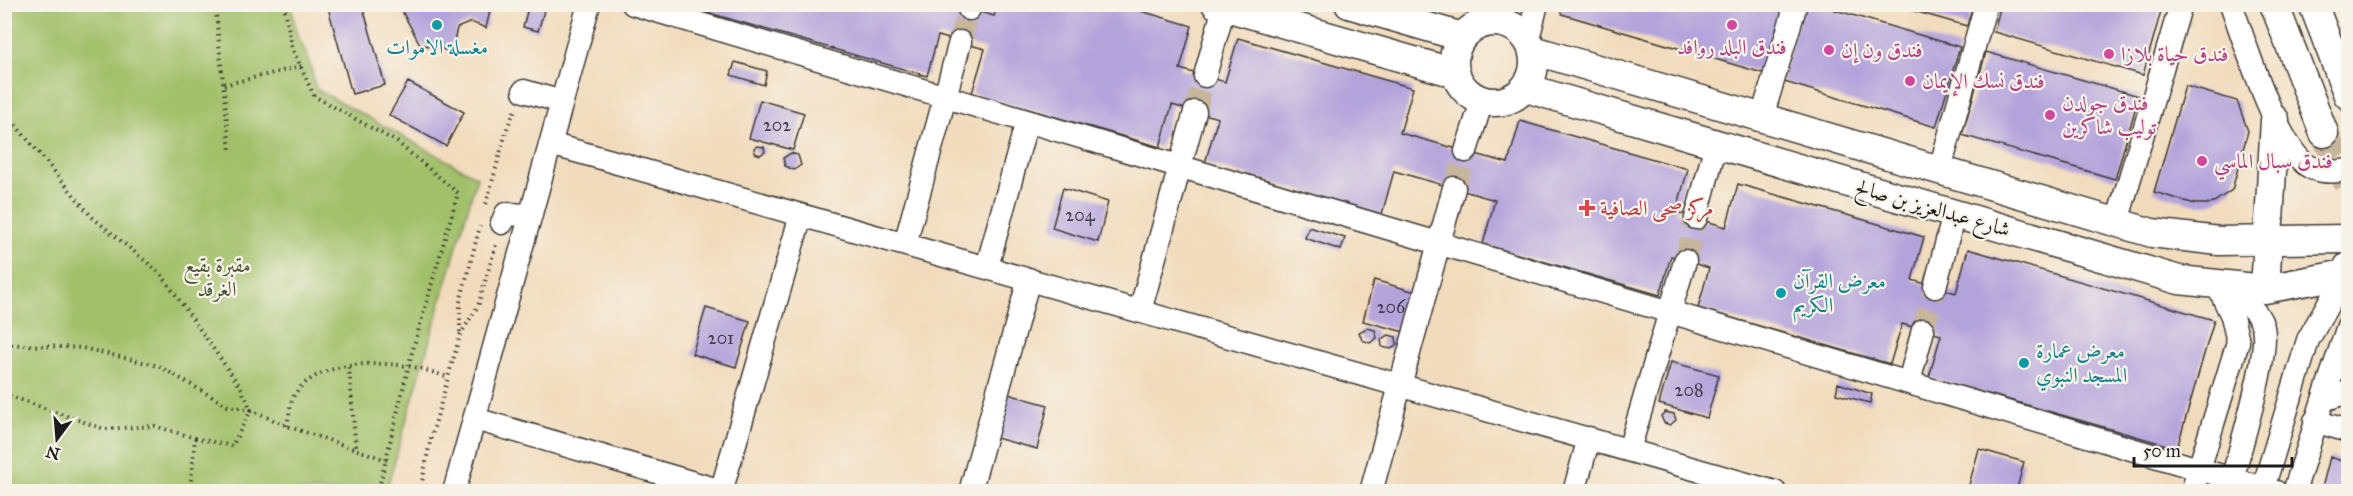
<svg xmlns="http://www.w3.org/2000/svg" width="2353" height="496" font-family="'IM FELL Great Primer',Amiri,serif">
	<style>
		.green { fill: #a1c069; stroke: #5e6e42; stroke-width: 1.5 }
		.building { fill: #b3a3db }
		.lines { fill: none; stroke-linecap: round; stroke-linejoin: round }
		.minor-tunnel { stroke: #c7b59c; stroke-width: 22; stroke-dasharray: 22 11; stroke-linecap: butt }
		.major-tunnel { stroke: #c7b59c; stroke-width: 28; stroke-dasharray: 28 14; stroke-linecap: butt }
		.minor-casing { stroke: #3c3934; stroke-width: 25 }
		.major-casing { stroke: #3c3934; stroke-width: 31 }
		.path { stroke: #3c3934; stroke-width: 4; stroke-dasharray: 1.5 4.5; stroke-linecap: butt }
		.minor { stroke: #fff; stroke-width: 22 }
		.major { stroke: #fff; stroke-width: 28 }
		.culture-dot { fill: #0f9aa8; stroke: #f7f3e8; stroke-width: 2 }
		.hotel-dot { fill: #d1479c; stroke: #f7f3e8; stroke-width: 2 }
		.health-dot { fill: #e0444e; stroke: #f7f3e8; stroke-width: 2 }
		.labels { text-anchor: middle; stroke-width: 4.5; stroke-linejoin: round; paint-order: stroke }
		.number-label { font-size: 18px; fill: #423e4c }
		.culture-label { font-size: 21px; fill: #0d838f; stroke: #f7f3e8; text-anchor: start }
		.hotel-label { font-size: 21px; fill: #b23c85; stroke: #f7f3e8; text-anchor: start }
		.health-label { font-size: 21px; fill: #be3a42; stroke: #f7f3e8; text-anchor: start }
		.street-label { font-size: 21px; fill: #1c1c1c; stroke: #f7f3e8 }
		.park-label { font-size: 21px; fill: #4b5537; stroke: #f7f3e8 }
	</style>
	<rect width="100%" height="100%" fill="#f7f3e8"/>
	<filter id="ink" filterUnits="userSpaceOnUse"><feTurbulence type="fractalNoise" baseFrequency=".0167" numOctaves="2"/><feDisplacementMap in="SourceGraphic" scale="12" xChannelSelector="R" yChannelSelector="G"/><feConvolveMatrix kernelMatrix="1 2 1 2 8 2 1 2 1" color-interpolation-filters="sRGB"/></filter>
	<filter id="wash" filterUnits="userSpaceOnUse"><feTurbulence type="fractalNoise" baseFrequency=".008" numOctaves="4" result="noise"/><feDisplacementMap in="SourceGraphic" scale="24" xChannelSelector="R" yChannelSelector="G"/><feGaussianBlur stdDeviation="1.35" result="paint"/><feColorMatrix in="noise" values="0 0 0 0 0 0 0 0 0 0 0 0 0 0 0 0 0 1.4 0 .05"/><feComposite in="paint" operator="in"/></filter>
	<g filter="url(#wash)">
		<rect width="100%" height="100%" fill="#f2dbbc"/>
		<path class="green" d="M4,5H291L296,32L308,57L316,89L477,177L386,491H5Z"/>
		<g id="blocks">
			<path class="building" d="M327,4H362L385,85L352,94Z
				M398,4H503L490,11L486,28L471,22L457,28L452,51L420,44Z
				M529,4H546L538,31L523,27Z
				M693,4H954L994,16L998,4H1117L1192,26L1180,69L1225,82L1238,38L1413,88L1400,133L1508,163L1520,121L1688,169L1676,212L1726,227L1738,184L1924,237L1912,280L1956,293L1968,249L2214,320L2177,448L1929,377L1941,335L1902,324L1890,364L1698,308L1709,268L1671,256L1660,295L1483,244L1495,200L1394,171L1382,214L1205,163L1218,118L1172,105L1160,147L972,93L985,49L938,36L927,76L692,8Z
				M1557,4H1785L1766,74L1562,14Z
				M1803,4H1815L1960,47L1936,127L1781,81Z
				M2001,4H2163L2143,75L1994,32Z
				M1893,5H1973L1967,26Z
				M1986,52L2139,96L2115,179L1962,135Z
				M735,62L767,71L764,85L731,75Z
				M408,82L464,112L446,146L389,115Z
				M2185,86L2237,101L2248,131L2232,190L2211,204H2195L2154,192Z
				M760,100L804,113L793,150L749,138Z
				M757,146L764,147L765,152L760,155L755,153L754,148Z
				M791,153L798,155L801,165L794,170L785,166L783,158Z
				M1063,188L1108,202L1098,242L1052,228Z
				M1309,227L1345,238L1341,250L1305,238Z
				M1374,280L1419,293L1408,333L1363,321Z
				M706,308L750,321L736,367L692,354Z
				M1367,328L1375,330L1377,338L1370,343L1362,340L1359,332Z
				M1389,335L1396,337L1397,344L1391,349L1382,347L1381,339Z
				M1671,362L1719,375L1707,418L1659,404Z
				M1838,383L1872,394L1870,403L1836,394Z
				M1008,394L1048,405L1037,449L996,438Z
				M1665,412L1674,414L1676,420L1670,425L1664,423L1661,416Z
				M1979,449L2024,462L2016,492H1967Z
				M2330,457L2348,463V492H2321Z
				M1314,487L1327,491V492H1313Z"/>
		</g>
	</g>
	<g filter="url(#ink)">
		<use href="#blocks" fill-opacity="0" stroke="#3c3934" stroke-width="1.5"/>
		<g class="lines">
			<path class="minor-tunnel" d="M960,42L969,9
				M1195,112L1205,76
				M1454,188L1466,151
				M1685,261L1696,218
				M1923,330L1935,287"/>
			<path class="major-tunnel" d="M2324,133L2348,184"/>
			<g class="minor-casing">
				<path id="minor" d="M633,4L2276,492
					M2231,4C2244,39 2279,155 2312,168C2324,173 2337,172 2348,170
					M969,9L970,4
					M1487,22L1491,4
					M1528,39L1537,4
					M1205,76L1224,7
					M524,91L562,102
					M1762,117L1796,4
					M550,144L626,165
					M1466,151L1482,101
					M626,165L614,162L1775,492
					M1940,169L1986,4
					M1696,218L1716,144
					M2117,222L2181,4
					M502,223L506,214L531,215
					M905,244L960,42
					M987,267L1027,121
					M2221,286C2236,295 2258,308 2263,327C2270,353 2241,443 2234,473
					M1935,287L1954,214
					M1140,311L1195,112
					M1909,382L1923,330
					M2323,400L2348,326
					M475,419L725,492
					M2315,421L2348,431
					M1629,450L1685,261
					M2265,482L2308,340L2345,274H2348
					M454,492L589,4
					M721,492L801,215
					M970,492L1029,279
					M1371,492L1454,188
					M1574,492L1589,438
					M2192,492L2238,342L2232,316L2217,284
					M2294,492L2323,400L2348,392"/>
			</g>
			<g class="major-casing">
				<path id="major" d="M1216,4L1455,73
					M1349,4L1462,37
					M2274,4L2324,133
					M2313,4L2348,95
					M1454 62a40 40 0 1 1 80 0a40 40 0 1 1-80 0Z
					M1533,50L2152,233L2219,241L2348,239
					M1526,88L2179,280L2265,289L2345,274L2348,267
					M2265,289L2275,120"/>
			</g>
			<path class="path" d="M215,4L230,151
				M284,4L292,48L314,96L397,142L458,193L411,356L378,492
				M224,85L302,66
				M4,111L92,217L161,274L241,388L251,410L228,406L159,366L83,348L4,344
				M486,204L508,125L516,108
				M460,332V302L480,226
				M349,367L356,450
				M4,394L104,429L155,426L195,438L190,492
				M287,426C289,416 290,399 297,391C321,362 373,361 407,366C421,368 435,373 448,377
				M195,438L232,446L251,410L287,426L387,460
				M420,492L430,442L460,335L478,306L497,241"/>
			<use href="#minor" class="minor"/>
			<use href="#major" class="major"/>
		</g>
	</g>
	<g class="culture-dot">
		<circle cx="437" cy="25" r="6"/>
		<circle cx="1781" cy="293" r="6"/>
		<circle cx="2024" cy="363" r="6"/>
	</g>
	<g class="hotel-dot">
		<circle cx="1732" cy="25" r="6"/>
		<circle cx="1829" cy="50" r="6"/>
		<circle cx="2109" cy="54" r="6"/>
		<circle cx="1910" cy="81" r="6"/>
		<circle cx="2050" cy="115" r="6"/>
		<circle cx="2202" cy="161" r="6"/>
	</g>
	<path class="health-dot" d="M1584 199h6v6h6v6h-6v6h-6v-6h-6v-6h6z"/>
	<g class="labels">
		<g class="number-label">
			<text x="777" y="131">202</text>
			<text x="1080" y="221">204</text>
			<text x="1391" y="313">206</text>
			<text x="721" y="344">201</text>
			<text x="1689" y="396">208</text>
		</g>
		<g class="culture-label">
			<text x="437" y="54" text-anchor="middle">مغسلة الاموات</text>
			<text x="1793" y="288">معرض القرآن<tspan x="1793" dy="24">الكريم</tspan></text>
			<text x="2036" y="358">معرض عمارة<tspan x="2036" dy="24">المسجد النبوي</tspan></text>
		</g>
		<g class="hotel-label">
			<text x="1732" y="54" text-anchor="middle">فندق البلد روافد</text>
			<text x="1841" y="57">فندق ون إن</text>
			<text x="2121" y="61">فندق حیاة بلازا</text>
			<text x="1922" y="88">فندق نسك الإيمان</text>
			<text x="2062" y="110">فندق جولدن<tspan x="2062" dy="24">توليب شاكرين</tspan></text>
			<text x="2214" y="168">فندق سبال الماسي</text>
		</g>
		<g class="health-label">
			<text x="1600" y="215">مركز صحى الصافية</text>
		</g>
		<g class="street-label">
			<text transform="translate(1933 208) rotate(16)" y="7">شارع عبدالعزيز بن صالح</text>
		</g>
		<g class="park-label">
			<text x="217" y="272">مقبرة بقيع<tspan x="217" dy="24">الغرقد</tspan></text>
		</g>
	</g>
	<rect width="2353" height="496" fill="none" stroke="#f7f3e8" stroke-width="24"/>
	<g transform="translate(57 439) rotate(196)" stroke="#f7f3e8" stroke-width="4.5" paint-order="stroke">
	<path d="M0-4.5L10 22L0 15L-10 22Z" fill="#1c1c1c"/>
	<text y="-9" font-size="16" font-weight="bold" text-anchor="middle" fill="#1c1c1c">N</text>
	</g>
	<path d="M2134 457v9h158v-9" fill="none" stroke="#1c1c1c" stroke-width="3"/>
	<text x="2143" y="457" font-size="18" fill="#1c1c1c" stroke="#f7f3e8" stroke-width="4.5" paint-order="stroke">50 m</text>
</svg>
